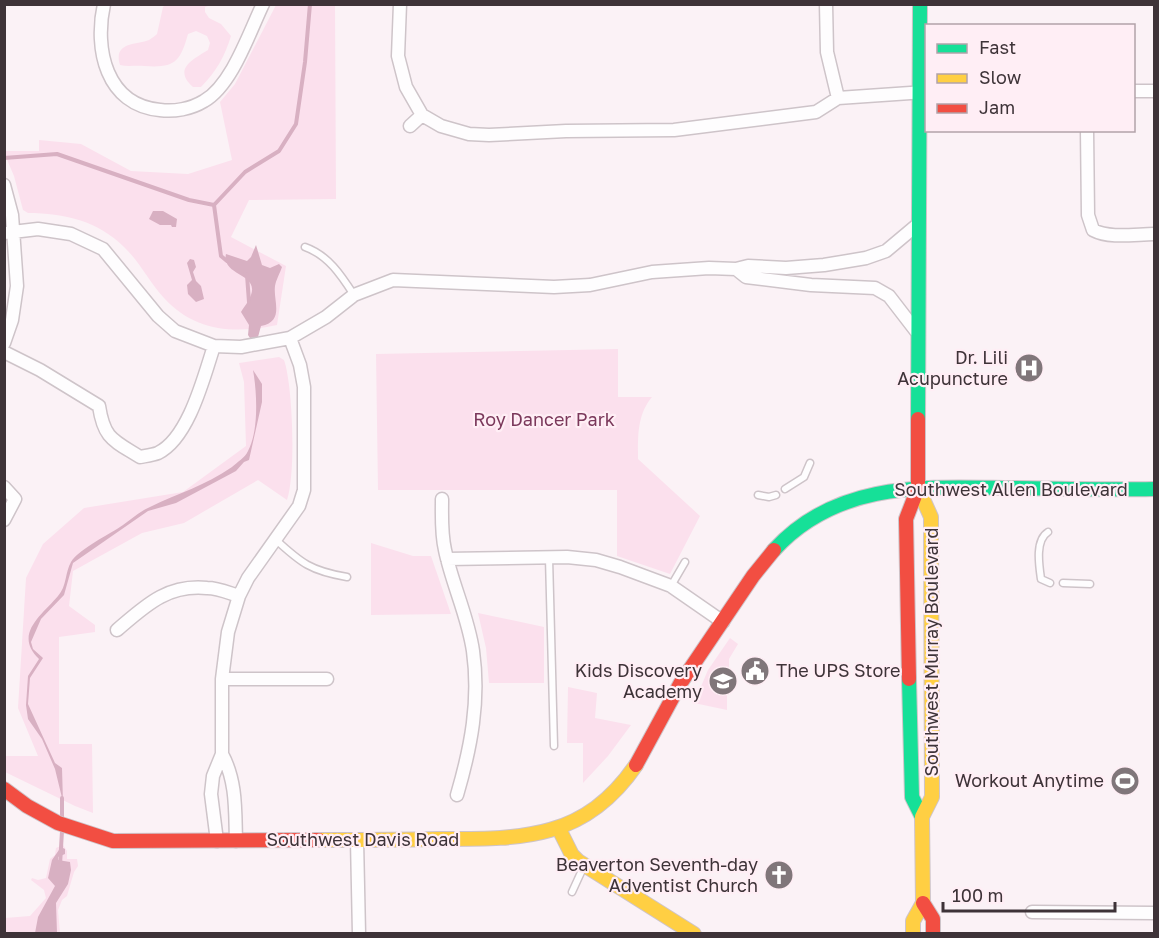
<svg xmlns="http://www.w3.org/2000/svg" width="1159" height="938" font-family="'Golos Text',sans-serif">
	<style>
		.green { fill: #fbe0ed }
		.water { fill: #d8b0c2 }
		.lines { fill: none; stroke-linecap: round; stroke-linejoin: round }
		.stream { stroke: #d8b0c2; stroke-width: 4 }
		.lane-casing { stroke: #cec4c9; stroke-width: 9 }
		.street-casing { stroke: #cec4c9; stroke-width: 15 }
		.fast-casing { stroke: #cec4c9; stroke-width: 16 }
		.slow-casing { stroke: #cec4c9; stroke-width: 16 }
		.jam-casing { stroke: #cec4c9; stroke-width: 16 }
		.lane { stroke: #fefdfe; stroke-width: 6 }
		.street { stroke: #fefdfe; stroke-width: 12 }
		.fast { stroke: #16e098; stroke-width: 14 }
		.slow { stroke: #ffcf43; stroke-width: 14 }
		.jam { stroke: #f24e42; stroke-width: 14 }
		.labels { text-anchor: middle; stroke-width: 4.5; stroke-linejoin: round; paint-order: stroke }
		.poi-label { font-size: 18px; fill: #3e3338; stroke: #ffeef5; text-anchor: end }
		.park-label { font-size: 18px; fill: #7b385b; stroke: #ffeef5 }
		.street-label { font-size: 18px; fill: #3e3338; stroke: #ffeef5 }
	</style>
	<rect width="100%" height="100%" fill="#fbf2f6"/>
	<path class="green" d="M165,5H211L205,7V12L209,18L221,24L231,36C225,56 216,72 201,87H193C173,69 192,60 208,50L210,43L207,36L196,31L188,34C180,63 174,68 144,66C136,65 128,67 120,65C113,42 136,45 149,40C152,38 155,36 157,34L163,7Z
		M276,5H335L336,199L249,200L231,237L286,266L277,325C235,334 195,332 164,298C149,282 140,262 124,247C98,221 64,213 28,213L23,210L14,176L5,155L4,151H39V140L81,144L131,171L188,174L232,160L220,102L235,84Z
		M618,349V397H652C637,415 638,436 638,459L700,516L670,574L617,556V490H378L376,354Z
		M279,357L284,360C293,386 296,474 287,500L258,480L184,523L142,533L73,571L69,606L95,625V632L59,637V744H92L93,813L75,806L5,772V756H38L18,708L26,578L43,544L84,508L183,492L246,446L244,382L239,363Z
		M371,543L413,556H431L451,614L371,615Z
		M478,613L544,627V683H489L486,648Z
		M730,638L738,644L729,659V675H727V710L694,703L708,670Z
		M568,687L597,693L595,718L631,725L608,756L583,783V743H567Z
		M63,845L67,851V859H77L78,866L74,872L67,896L62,900L58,910L60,933L5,934V918L30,916L46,898L44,890L31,880L32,878L38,880L46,878L50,859L55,855L56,848Z"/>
	<path class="water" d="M153,211H163L177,219L176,227H172L171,225H160L149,219Z
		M256,245L262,265L270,268L279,264L282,267C280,273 276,280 275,286C273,301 285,321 261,326L258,337L250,338L248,335L249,325L241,312C244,307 249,301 251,295C259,273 221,276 226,254L247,261L251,257Z
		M190,259L194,260L196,267L193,272L196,281L201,286L204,299L196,302L188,294L187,285L192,280L187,263Z
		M253,370L262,384V402L249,460L244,462L236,471L176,503L148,511L73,563L64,595L41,619L31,642L33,649L43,658L30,678L28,704L55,763L62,768L63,802L55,769L42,739L28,719L26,705L28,676L39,659C13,634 42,615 58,596C67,586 65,572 71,562C79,549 110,534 123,525C132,519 140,511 150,507C178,493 205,486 232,467C237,462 245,458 248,451C259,431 257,392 253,370Z
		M61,847L65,849V854L58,857V860L70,862L71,870L68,884L56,903L57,933H35L38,917L55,886L48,878L52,860Z"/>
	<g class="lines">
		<path class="stream" d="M4,158L57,154L189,200L214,205
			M227,261L221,256L214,205L245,172L279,151L296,124L305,62L310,4
			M245,274L247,275L249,302
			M62,798V817
			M60,865L62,831"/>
		<g class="lane-casing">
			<path id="lane" d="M305,247C328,255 341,275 354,295
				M785,489L804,477L810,463
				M758,495L769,497L776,495
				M1048,532C1035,540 1039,565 1041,579L1050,583
				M275,539C301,563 311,571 347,577
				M549,558L554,746
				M1063,583L1090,584
				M671,586L685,562
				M572,892L583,868"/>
		</g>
		<g class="street-casing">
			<path id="street" d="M104,4C94,49 106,105 160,110C174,112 191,109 204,101C232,85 249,33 263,4
				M400,4L398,56L406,87L422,115L441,126L469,134L489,135L566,131L674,130L816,112L838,98L925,92
				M826,4L827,52L838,98
				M1134,91H1154
				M410,126L422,115
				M1087,130L1088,215L1093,230C1110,239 1136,234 1154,234
				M4,185L12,215L17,286L12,320L4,343
				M4,233L38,229L71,234L103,249L158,316L175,331L214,346L241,347L290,338L326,317L354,295L393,280L554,287L590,285L652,272L709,268L736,269L748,266L786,268L824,265L866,258L886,251L917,225
				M736,269L746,277L811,285L875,288L889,296L916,331
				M4,352L40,370L99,406C104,439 113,440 140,457C145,456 153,455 158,453C189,438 204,376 214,346
				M4,487L15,499L4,520
				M442,499C442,516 441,533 445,550C452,584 468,616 473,651C480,701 471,747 457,795
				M447,559L567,557L596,560L620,567L671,586L723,622
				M117,630C145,606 167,584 207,588C218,588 229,593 239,596
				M222,679H327
				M222,754C237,782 235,811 236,841
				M357,840L359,934
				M217,841L211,794L213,776L222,754V679L228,632L239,596L248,578L299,506L304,490V387L300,365L290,338
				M1032,912L1154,913"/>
		</g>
		<g class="fast-casing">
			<path id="fast" d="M918,419L920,4
				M774,550C838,480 926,487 1012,488C1060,489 1107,490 1154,489
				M909,679L912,797L922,817"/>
		</g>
		<g class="slow-casing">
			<path id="slow" d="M559,829L572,855L578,861L694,934
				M319,840C359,840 398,840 438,839C520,839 584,841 636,765
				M913,934V921L923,903L922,817L932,797L931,517L918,488"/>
		</g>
		<g class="jam-casing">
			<path id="jam" d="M909,679L906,519L918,488V419
				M636,765L680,684L753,576L774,550
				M4,789L27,806L58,823L113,841L319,840
				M923,903L933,919V934"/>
		</g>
		<use href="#lane" class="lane"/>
		<use href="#street" class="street"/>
		<use href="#fast" class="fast"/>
		<use href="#slow" class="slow"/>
		<use href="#jam" class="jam"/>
	</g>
	<defs>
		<g id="hospital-disc" transform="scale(1.5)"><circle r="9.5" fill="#80767a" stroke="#ffeef5"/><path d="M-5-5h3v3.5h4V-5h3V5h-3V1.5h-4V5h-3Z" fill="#fff"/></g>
		<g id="civic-disc" transform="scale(1.5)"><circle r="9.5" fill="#80767a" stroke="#ffeef5"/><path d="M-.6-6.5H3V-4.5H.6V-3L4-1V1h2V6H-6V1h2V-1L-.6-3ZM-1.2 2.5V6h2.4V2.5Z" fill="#fff"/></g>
		<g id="school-disc" transform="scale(1.5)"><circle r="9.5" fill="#80767a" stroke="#ffeef5"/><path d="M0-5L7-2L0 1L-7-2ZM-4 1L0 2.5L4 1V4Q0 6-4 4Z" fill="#fff"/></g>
		<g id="stadium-disc" transform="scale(1.5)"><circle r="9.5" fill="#80767a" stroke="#ffeef5"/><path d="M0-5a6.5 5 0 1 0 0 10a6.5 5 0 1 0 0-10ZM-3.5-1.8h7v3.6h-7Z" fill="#fff"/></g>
		<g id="church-disc" transform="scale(1.5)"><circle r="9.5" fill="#80767a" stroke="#ffeef5"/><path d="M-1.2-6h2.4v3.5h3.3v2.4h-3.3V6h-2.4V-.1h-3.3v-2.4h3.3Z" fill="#fff"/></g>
	</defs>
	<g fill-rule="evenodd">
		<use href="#hospital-disc" x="1029" y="368"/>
		<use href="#civic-disc" x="755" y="671"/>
		<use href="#school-disc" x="723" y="681"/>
		<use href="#stadium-disc" x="1125" y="781"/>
		<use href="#church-disc" x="779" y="875"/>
	</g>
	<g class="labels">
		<g class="poi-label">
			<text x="1008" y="364">Dr. Lili<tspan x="1008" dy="21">Acupuncture</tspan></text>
			<text x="702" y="677">Kids Discovery<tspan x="702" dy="21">Academy</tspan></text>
			<text x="776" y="677" text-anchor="start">The UPS Store</text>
			<text x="1104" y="787">Workout Anytime</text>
			<text x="758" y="871">Beaverton Seventh-day<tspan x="758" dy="21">Adventist Church</tspan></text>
		</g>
		<g class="park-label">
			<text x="544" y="426">Roy Dancer Park</text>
		</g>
		<g class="street-label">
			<text x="1011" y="496">Southwest Allen Boulevard</text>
			<text transform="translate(932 652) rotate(-90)" y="6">Southwest Murray Boulevard</text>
			<text x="363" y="846">Southwest Davis Road</text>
		</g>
	</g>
	<rect width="1159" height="938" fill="none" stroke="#3e3338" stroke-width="12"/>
	<rect x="925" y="24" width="210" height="108" fill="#ffeef5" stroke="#b2a3a9" stroke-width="1.5"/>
	<rect x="937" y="44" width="30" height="9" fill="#16e098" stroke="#b2a3a9" stroke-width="1.5"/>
	<text x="979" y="54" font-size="18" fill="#3e3338">Fast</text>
	<rect x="937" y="74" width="30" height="9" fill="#ffcf43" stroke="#b2a3a9" stroke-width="1.5"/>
	<text x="979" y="84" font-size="18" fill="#3e3338">Slow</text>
	<rect x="937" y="104" width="30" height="9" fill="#f24e42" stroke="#b2a3a9" stroke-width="1.5"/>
	<text x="979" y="114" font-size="18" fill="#3e3338">Jam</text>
	<path d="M943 902v9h172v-9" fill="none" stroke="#3e3338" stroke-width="3"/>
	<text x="952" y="902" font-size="18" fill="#3e3338" stroke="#ffeef5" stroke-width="4.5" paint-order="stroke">100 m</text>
</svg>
